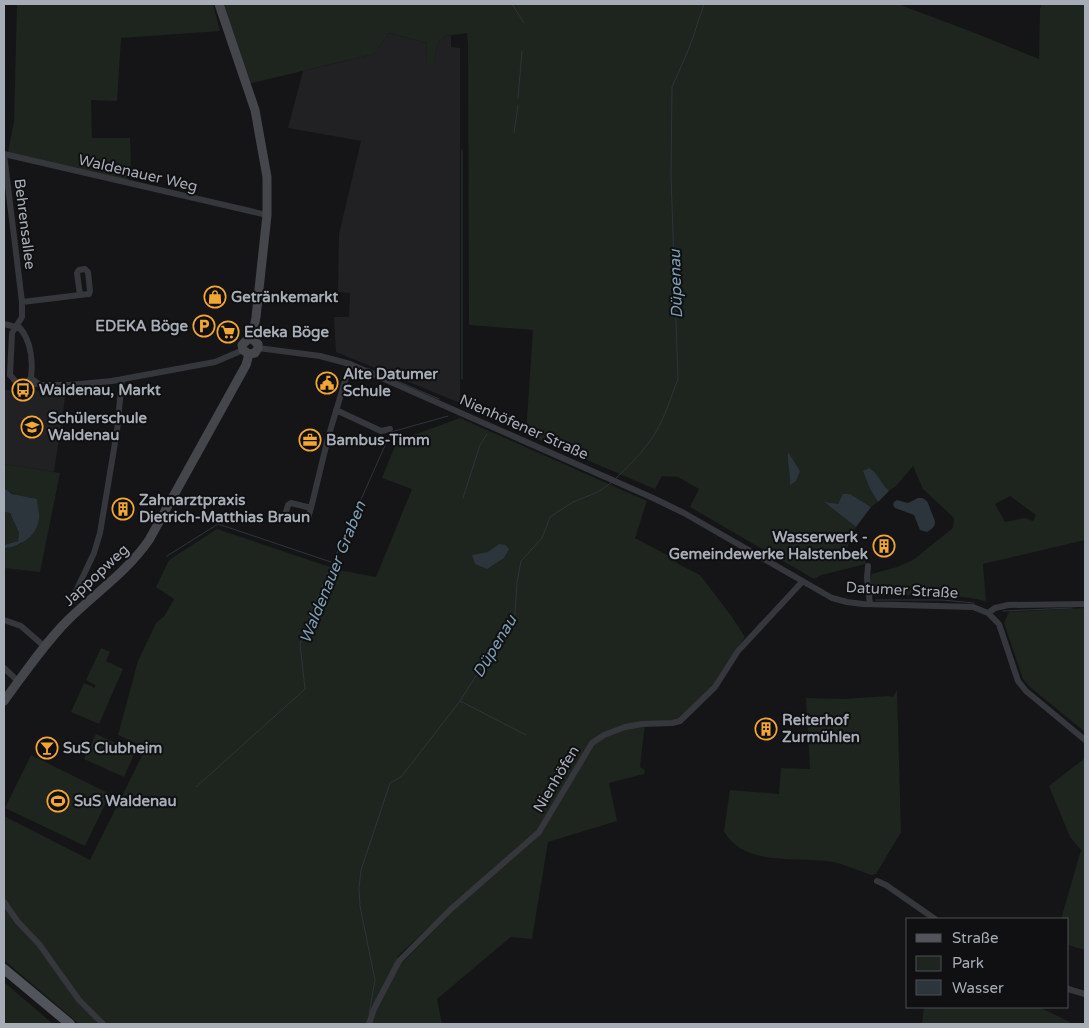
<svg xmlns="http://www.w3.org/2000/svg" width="1089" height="1028" font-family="'Varela Round',sans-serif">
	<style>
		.built { fill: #212124 }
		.green { fill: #1d251e; fill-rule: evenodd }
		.water { fill: #2b353b }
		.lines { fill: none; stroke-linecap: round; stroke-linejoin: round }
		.stream { stroke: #2b353b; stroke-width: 1 }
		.street { stroke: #36373c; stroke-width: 6 }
		.secondary { stroke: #44464c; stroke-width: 9 }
		.primary { stroke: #52545b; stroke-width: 10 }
		.labels { text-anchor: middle; stroke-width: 4; stroke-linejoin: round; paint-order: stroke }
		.street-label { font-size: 15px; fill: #a7adb7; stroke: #101012 }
		.poi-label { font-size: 15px; font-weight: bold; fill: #a7adb7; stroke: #101012; text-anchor: start }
		.water-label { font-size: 16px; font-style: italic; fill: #7e9db2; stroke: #101012 }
	</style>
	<rect width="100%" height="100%" fill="#151517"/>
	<path class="built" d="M389,33L427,43L426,63L433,67L438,42L446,36H451V47L460,48V403L336,352L334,317H349L350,293L338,292L339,234L361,141L288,128L303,71L374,54Z
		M4,390L66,391L54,472L4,464Z"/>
	<path class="green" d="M17,4H213L220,31L121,38L117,101L91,100L92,138H130L131,164L127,182L8,153L14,121Z
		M221,4H898L975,33L1039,59L1040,9L1042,4H1085V540L983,564L986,602C962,592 900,596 872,596L869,579L872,574L897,567L913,560L953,528L954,518L923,489L913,466L896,486L889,491L864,471L870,489L878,502L871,507L849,494L838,504L825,503L856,527L846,550L864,551L866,564L821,575L814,579L690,507L699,489L678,477L662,476L655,489L526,434L533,330L469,325L468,44L467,33L446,36L438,42L433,68L426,63L427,43L389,33L374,54L248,84ZM1010,496L1036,515L1033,521L1025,518L1005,522L995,504Z
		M460,418L647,501L635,538L667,555L680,565L700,575L732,617L745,637L713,685L688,715L666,722L645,724L640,767L645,770L644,774L609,783L617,821L548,842L532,939L511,937L437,999L442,1024H79L4,960V816L90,860L146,748L118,735L138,661L156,623L165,615L174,599L156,587L169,560L217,529L339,570L376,577L412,489L382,478L397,441ZM449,908L454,910L403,962L397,957Z
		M4,464L60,473L40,572L4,568V548L21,544L39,518L37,509L31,497C20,498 12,494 4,488Z
		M4,512L10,513L19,533L18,541L4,545Z
		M1085,608V732L1030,687L1023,679L1004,623L1009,612Z
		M101,648L110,652L106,661L123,669L99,724L71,712L84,683L95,688V685L86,680Z
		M897,690L901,832L876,874L871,875C857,870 842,863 827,861C796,857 742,866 724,831L730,790L779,794L781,768L810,769L806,698L843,699L888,696L893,697Z
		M96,734L135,752L124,777L84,759Z
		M31,755L110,794L85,846L5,808Z
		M1085,758V950L1068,945V919H1061L1081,850L1070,837L1049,786Z
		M4,982L53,1024H4Z
		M924,1007H1039L1070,1022L1069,1024H922Z"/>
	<path class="water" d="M788,452L800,471L796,481L790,485C791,474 787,464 788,452Z
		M869,468C880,475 879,482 889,491L878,502L870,489L863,471Z
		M4,488L12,494L37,499C37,505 40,513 39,519C37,536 20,547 4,548V545L18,541L19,533L10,513L4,512Z
		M843,494H850L871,507L856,527L824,502L838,504Z
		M918,498H922C929,501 928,504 931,511C934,520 940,525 927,532L920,530L914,515L895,508L893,505L894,502L897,500L908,503Z
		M499,544L505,545L509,549L504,558L487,569L475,564L472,555L488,552Z"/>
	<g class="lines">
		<path class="stream" d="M512,4L524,23
			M518,98L522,51
			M514,133L518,105
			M367,368L439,399
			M462,379V150
			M615,479C628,467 640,455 650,441C663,423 670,400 678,379L671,176L672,87L690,46L704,4
			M463,498L480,445L487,434
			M167,556L218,524L331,562
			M876,600H942L974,603
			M1003,611L1072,608
			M460,701L526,735
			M196,787L305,689L300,644L314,605L391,432L448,416
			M369,1014L375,980L360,906L359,888L361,870L390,783L401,777L460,701L515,614L517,582L521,561L542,538L550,517L573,502L598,492L612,482"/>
		<path class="street" d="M4,154L267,215
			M4,154L22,302V317L12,333L10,375L17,383L38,384
			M22,302L80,295L89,294L90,291L88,272L85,269L79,270L77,273L80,295
			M4,324L20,328C31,341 33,361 31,378L28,381
			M258,348L320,356L350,364L653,498L684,513L832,598L847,602L863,604L973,607L988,613L999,624L1018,681L1026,691L1085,740
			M31,378L40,385H70L112,381L215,362L243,350
			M336,410L381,431L390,429
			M291,503L311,508L308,518L304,520L288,516L286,512L288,505Z
			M311,508L328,438L350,364
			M868,566L867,578L870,604
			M75,600L76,591L94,553L100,533L117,431L122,379
			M988,613L995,608L1008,605L1085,604
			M4,620L21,626L45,647
			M4,668L19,682
			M877,881L886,885L935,919
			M4,902L18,922L39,944L79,1000L103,1024
			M1068,989L1085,994
			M369,1024L374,1009L399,961L451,909L539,832L592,743L604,735L625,727L642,724L672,723L680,721L715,687L738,651L802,582"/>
		<path class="secondary" d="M219,4L255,110L267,177V215L256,317L252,339
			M249,354L243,350L242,345L248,339H252
			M249,354L255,353L258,348V344L252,339
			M4,701C24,674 44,644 68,620C95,593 127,572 149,540L246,365L249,354"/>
		<path class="primary" d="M4,969L70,1024"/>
	</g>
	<defs>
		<g id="shop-ring" transform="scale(1.125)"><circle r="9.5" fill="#101012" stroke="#f2a732" stroke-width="1.5"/><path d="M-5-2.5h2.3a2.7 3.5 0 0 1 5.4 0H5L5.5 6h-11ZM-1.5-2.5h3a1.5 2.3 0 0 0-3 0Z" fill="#f2a732"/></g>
		<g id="parking-ring" transform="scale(1.125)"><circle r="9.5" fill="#101012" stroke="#f2a732" stroke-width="1.5"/><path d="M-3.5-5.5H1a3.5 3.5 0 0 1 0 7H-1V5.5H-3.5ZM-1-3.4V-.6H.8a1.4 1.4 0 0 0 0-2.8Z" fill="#f2a732"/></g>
		<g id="supermarket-ring" transform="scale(1.125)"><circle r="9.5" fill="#101012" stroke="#f2a732" stroke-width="1.5"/><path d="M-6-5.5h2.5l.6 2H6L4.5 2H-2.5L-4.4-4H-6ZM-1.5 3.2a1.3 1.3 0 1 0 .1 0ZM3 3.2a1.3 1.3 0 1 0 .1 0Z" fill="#f2a732"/></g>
		<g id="civic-ring" transform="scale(1.125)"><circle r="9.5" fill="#101012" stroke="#f2a732" stroke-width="1.5"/><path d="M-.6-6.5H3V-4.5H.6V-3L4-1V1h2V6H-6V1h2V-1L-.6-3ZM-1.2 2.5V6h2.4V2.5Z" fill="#f2a732"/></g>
		<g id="bus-ring" transform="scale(1.125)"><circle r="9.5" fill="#101012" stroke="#f2a732" stroke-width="1.5"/><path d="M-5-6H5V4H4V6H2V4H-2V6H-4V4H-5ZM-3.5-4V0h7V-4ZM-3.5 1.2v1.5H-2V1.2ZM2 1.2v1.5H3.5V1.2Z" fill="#f2a732"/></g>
		<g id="school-ring" transform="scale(1.125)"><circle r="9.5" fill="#101012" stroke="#f2a732" stroke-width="1.5"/><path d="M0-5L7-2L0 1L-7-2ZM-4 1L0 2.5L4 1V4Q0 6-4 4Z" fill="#f2a732"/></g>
		<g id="office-ring" transform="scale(1.125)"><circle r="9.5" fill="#101012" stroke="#f2a732" stroke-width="1.5"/><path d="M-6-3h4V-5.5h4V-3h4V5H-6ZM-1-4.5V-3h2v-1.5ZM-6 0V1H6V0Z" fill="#f2a732"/></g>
		<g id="building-ring" transform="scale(1.125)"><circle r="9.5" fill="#101012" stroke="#f2a732" stroke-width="1.5"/><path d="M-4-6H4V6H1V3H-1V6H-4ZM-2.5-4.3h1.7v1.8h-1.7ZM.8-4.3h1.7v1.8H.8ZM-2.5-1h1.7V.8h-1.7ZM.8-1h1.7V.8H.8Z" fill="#f2a732"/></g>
		<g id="bar-ring" transform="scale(1.125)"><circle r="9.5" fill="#101012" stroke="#f2a732" stroke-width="1.5"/><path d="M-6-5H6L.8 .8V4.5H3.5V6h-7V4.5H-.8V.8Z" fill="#f2a732"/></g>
		<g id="stadium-ring" transform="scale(1.125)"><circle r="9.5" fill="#101012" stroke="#f2a732" stroke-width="1.5"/><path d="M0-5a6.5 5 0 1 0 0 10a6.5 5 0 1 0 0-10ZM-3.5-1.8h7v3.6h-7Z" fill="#f2a732"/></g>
	</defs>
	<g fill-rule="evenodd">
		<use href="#shop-ring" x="215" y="297"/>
		<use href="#parking-ring" x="204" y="326"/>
		<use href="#supermarket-ring" x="228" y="332"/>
		<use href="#civic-ring" x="327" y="383"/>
		<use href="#bus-ring" x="23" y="390"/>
		<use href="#school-ring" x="32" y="427"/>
		<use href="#office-ring" x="310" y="440"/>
		<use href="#building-ring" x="123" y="509"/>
		<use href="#building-ring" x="884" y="546"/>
		<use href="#building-ring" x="766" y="729"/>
		<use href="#bar-ring" x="47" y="748"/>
		<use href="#stadium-ring" x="58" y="801"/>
	</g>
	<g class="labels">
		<g class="street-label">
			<text transform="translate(138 173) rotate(13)" y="5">Waldenauer Weg</text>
			<text transform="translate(25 224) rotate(83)" y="5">Behrensallee</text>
			<text transform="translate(524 427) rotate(24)" y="5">Nienhöfener Straße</text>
			<text transform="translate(96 575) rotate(-43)" y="5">Jappopweg</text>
			<text transform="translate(902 590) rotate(3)" y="5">Datumer Straße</text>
			<text transform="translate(556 779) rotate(-59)" y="5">Nienhöfen</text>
		</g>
		<g class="poi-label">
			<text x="231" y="302">Getränkemarkt</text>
			<text x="188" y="331" text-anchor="end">EDEKA Böge</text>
			<text x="244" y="337">Edeka Böge</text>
			<text x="343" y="379">Alte Datumer<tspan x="343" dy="17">Schule</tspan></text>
			<text x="39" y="395">Waldenau, Markt</text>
			<text x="48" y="423">Schülerschule<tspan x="48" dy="17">Waldenau</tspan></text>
			<text x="326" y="445">Bambus-Timm</text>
			<text x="139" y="505">Zahnarztpraxis<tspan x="139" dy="17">Dietrich-Matthias Braun</tspan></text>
			<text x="868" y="542" text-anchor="end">Wasserwerk -<tspan x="868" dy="17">Gemeindewerke Halstenbek</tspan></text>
			<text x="782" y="725">Reiterhof<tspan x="782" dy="17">Zurmühlen</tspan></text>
			<text x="63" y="753">SuS Clubheim</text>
			<text x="74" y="806">SuS Waldenau</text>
		</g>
		<g class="water-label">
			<text transform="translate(675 284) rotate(-92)" y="6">Düpenau</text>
			<text transform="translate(332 572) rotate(-68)" y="6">Waldenauer Graben</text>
			<text transform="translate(494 646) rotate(-59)" y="6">Düpenau</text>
		</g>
	</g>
	<rect width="1089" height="1028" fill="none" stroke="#a7adb7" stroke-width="10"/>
	<rect x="906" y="918" width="162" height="90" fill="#101012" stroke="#4c4f54"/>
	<rect x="916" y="934" width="25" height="8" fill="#52545b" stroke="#4c4f54"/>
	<text x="952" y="943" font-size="15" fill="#a7adb7">Straße</text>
	<rect x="916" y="956" width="25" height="15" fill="#1d251e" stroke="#4c4f54"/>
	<text x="952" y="968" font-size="15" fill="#a7adb7">Park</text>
	<rect x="916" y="980" width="25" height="15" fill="#2b353b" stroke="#4c4f54"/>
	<text x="952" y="993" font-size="15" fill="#a7adb7">Wasser</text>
</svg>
